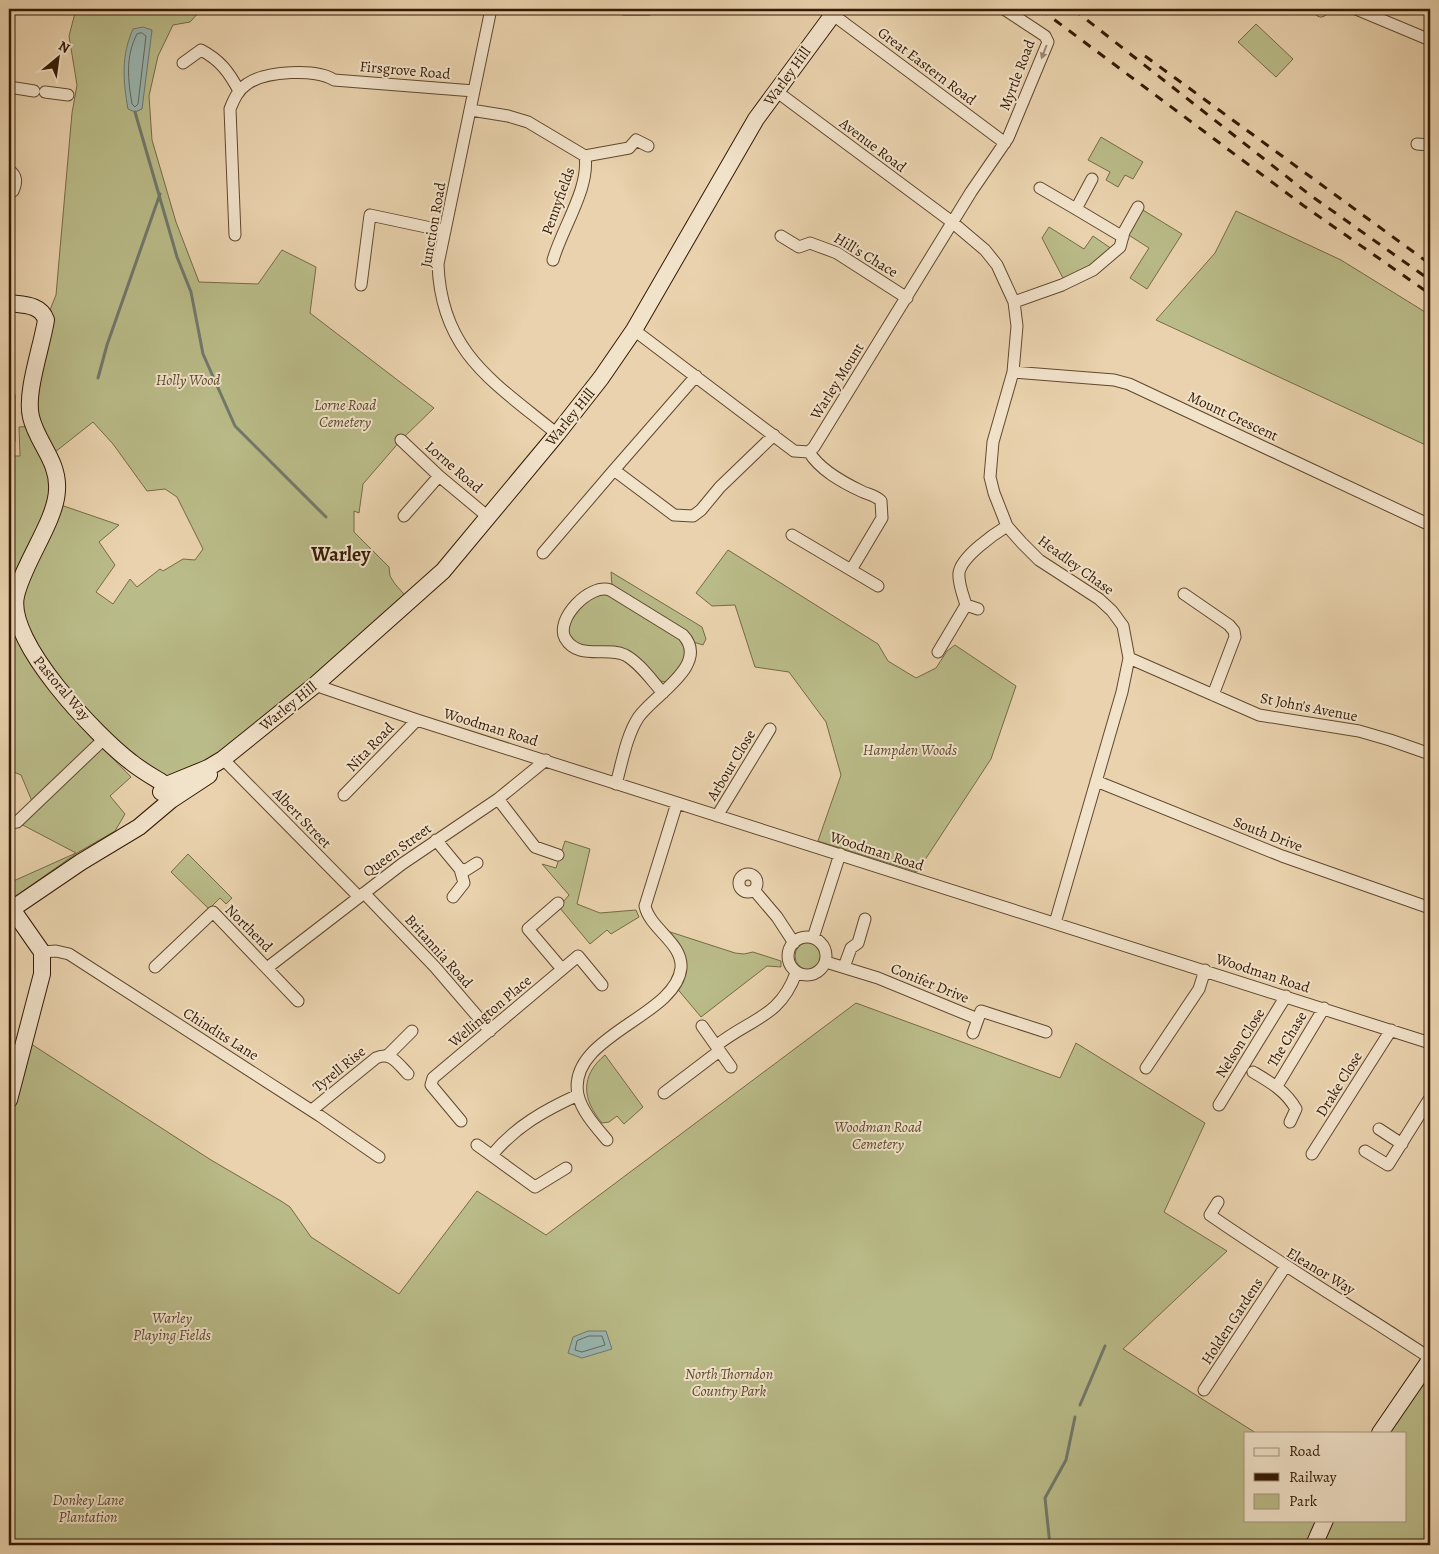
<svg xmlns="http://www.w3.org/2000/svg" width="1439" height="1554" font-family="Alegreya,serif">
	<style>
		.green { fill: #b9bb88; stroke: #766a46; fill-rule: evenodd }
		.water { fill: #99b6b1; stroke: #71786c }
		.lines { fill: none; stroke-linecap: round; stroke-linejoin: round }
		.shore { stroke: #66685a; stroke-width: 1 }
		.stream { stroke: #71786c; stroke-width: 3 }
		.street-casing { stroke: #61482e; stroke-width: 13 }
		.secondary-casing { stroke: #341a04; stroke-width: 18 }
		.street { stroke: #f1e2ca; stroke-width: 11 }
		.secondary { stroke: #f1e2ca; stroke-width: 16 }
		.rail { stroke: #341a04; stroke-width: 3; stroke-dasharray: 9 9; stroke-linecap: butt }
		.oneway { fill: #9c8871 }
		.labels { text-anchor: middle; stroke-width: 4; stroke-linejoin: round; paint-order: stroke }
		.street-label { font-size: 15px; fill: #341a04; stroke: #f1e2ca }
		.park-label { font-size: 15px; font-style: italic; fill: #5c4a2c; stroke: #f1e2ca }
		.district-label { font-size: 20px; font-weight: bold; fill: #341a04; stroke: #f1e2ca }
	</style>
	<rect width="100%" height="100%" fill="#e9d2ad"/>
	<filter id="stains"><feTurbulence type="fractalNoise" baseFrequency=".004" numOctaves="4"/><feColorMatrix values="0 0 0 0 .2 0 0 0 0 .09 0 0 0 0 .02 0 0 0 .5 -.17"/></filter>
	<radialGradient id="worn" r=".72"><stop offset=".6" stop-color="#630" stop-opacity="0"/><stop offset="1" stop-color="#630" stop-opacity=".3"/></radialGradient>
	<path class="green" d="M76,9H202L190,22L173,25L158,56L149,96L152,140L176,222L199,282L258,284L282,250L316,267L310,313L434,408L401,440L363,484L359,513L354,511V532L389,567L390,576L395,584L411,602L223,759L159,781L99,744L131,777L110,796L125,814L115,831L77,853L9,901V883L76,853L17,822L34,806L21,775L9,770V478L14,456H20L19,427L34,426L46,320L56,295L72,113L77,85L69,36ZM93,422L113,444L147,491L165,489L177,497L203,549L195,560L183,559L163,571L160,569L137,587L130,579L113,604L96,592L115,565L99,542L119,525L55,503L50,456Z
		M1256,24L1293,59L1276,77L1238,42Z
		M1101,137L1143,162L1133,179L1125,175L1118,187L1106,180L1110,172L1088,160Z
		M1138,207L1182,234L1147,289L1130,278L1149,248L1124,232Z
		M1236,211L1341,260L1430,315V447L1156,320L1215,253Z
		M1049,227L1084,249L1093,236L1112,249L1089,267L1064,280L1042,238Z
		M728,550L878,644L888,661L916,678L936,668L947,651L955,645L1016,686L991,759L917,872L818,841L841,775L826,722L789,672L755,667L735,605L712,606L696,593Z
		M611,572L702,627L706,639L703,645L693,642L612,587Z
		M598,594H607L680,638L686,652L680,667L667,682L660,681L638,658L577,644L569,634C566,616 585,603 598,594Z
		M565,841L590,849L577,904L600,913L636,910L639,917L611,934L607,930L590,944L559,907L569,895L542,864L556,868Z
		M188,854L232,898L226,904L220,898L209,909L171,872Z
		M658,928L735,953L744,954L753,952L781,961V967L767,966L701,1017L675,986L681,965Z
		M795 956a14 14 0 1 1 28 0a14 14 0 1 1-28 0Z
		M856,1003L1060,1078L1076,1043L1205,1123L1164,1212L1227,1251L1123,1349L1256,1433H1245V1520H1405V1433H1380L1430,1359V1545H9V1100L25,1040L211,1160L281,1201L290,1207L311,1237L399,1294L477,1191L546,1235Z
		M605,1055L643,1107L624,1124L617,1116L609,1122L602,1123C582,1099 580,1076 605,1055Z"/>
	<path class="water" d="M143,27L152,30L142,109L135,112L128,109C123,80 121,56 133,29Z
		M588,1331H606L612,1349L582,1358L568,1353L573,1337Z"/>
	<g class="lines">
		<path class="shore" d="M142,33L146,36L138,104L135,107L132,104C128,80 125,57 137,34Z
			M589,1336H602L605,1345L582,1352L575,1350L577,1341Z"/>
		<path class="stream" d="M135,112L177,257L191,292L203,354L235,426L326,517
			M98,378L107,345L160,194
			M1080,1405L1105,1346
			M1050,1545L1045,1498L1066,1460L1075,1417"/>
		<g class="street-casing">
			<path id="street" d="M491,9L438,264C441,353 495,383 557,434
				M624,9H649
				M1356,9L1430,40
				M1321,11L1323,9
				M832,14L1005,143
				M183,63L201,50C220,60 229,72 239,91
				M9,87L34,91
				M776,91L952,222L985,250L997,265L1014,302L1017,326L1013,372L993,442L990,477L994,493L1007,526L1022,543L1039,560L1099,599L1112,611L1123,626L1129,658L1122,692L1055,923
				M45,92L68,95
				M471,110L508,116L528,122L585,156C590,188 562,228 553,260
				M1417,144L1430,145
				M585,156L629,148L636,140L648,146
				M9,170C17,176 17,182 13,191L9,193
				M1092,179L1076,209L1123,237
				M1040,188L1076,209
				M235,235L230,109C234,99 238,90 247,84C265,71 317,68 334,80L474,91
				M781,236L799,247L810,243L837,253L907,298
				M361,285L370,215L445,231
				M1014,302L1062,285L1093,270L1120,247L1124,232L1138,207
				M634,330L794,451L809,452L814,447L971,192L1008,138L1048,42L1045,36L1004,9
				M1013,372L1114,380L1129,384L1430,525
				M696,376L614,470L674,515L693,516L701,510L720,487L774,435
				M9,440V396
				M401,440L439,476L487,516
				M809,452C820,470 842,482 861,491C869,495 875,495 881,501L882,518L851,570
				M404,516L439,476
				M792,535L878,586
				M543,553L614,470
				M1184,594L1229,625L1234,631L1235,637L1213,695
				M966,605L978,609
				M938,652L966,605C963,595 958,583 959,573C961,557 994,534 1007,526
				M1129,658L1259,715L1359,731L1390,740L1430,754
				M315,685L417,720L1430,1043
				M223,759L359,897
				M1096,781L1282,856L1430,908
				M616,784C622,763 626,737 638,718C652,696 711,665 683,635L610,590C590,583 555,619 565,638C578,661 607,646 625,655C640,663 652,681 663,693
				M344,795L417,720
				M498,799L535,847L558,855
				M717,816L770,729
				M9,823L17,822L105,738
				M436,840L460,869L464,883L453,897
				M460,869L466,870L477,863
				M739 883a9 9 0 1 1 18 0a9 9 0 1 1-18 0Z
				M754,890L777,917L794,943
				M364,893L435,967L490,1031
				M558,903L528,929L562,969
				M788 956a19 19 0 1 1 38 0a19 19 0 1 1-38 0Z
				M813,938L840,854
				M42,952L56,951L69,954L320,1116L379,1157
				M826,962L878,978L978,1019L981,1011L1046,1032
				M155,967L213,912L298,1001
				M844,967L851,948L858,943L865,919
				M267,968L402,864L498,799L546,760
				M702,1026L731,1067
				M973,1033L978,1019
				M717,1045C752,1018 780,1017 796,973
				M388,1055L412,1031
				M1146,1068L1199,989L1205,970
				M1253,1072C1270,1082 1286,1091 1296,1109L1290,1122
				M1277,1086L1324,1008
				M664,1093L718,1052
				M1219,1105L1286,996
				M312,1110L376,1058C391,1051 398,1064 408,1074
				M461,1121L431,1085L433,1078L578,956L602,985
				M1379,1129L1402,1144
				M607,1140C597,1128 582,1112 578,1095C566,1036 676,1017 681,968C683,943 650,929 645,906L677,803
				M477,1145L535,1187L566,1168
				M1365,1151L1388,1165L1430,1098
				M1312,1154L1391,1030
				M492,1155C516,1126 545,1110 578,1095
				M1218,1202L1210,1215C1282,1265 1357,1310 1430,1358
				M1204,1390L1285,1267"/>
		</g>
		<g class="secondary-casing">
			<path id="secondary" d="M9,303C23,305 41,304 46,320C42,346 25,393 31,417C37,443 59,461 57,490C56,521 23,563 16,596C6,642 97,736 131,762C142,771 155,778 166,785
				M161,792L164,786L208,768L223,759L315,685L443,571L557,434L601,378L634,330L756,119L837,9
				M9,911L81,862L139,827L171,800L209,775
				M9,1100L42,974V952L12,909
				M1380,1433L1430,1360
				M1314,1545L1325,1520"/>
		</g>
		<use href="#street" class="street"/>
		<use href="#secondary" class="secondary"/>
		<path class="rail" d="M1040,9L1304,206L1430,294
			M1073,9L1310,195L1430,280
			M1145,56L1430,264"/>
	</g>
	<defs><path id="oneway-solid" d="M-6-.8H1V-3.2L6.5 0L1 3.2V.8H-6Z" transform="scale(1.25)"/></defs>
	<use class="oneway" href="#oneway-solid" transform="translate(1044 52) rotate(111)"/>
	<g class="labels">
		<g class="street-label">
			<text transform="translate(927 66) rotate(37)" y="5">Great Eastern Road</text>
			<text transform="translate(405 70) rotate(5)" y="5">Firsgrove Road</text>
			<text transform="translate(1017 75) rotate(-69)" y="5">Myrtle Road</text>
			<text transform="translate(787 76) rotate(-54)" y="5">Warley Hill</text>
			<text transform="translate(873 145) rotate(37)" y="5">Avenue Road</text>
			<text transform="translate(558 201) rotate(-70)" y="5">Pennyfields</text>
			<text transform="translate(433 225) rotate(-80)" y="5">Junction Road</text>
			<text transform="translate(866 255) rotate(31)" y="5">Hill's Chace</text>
			<text transform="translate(837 381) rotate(-58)" y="5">Warley Mount</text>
			<text transform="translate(1233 416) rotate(25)" y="5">Mount Crescent</text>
			<text transform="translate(570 417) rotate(-51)" y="5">Warley Hill</text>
			<text transform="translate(454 467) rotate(41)" y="5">Lorne Road</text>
			<text transform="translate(1076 565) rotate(36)" y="5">Headley Chase</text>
			<text transform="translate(62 688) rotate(50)" y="5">Pastoral Way</text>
			<text transform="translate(288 706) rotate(-39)" y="5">Warley Hill</text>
			<text transform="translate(1309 707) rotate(11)" y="5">St John's Avenue</text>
			<text transform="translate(491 727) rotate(17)" y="5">Woodman Road</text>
			<text transform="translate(370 747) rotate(-46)" y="5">Nita Road</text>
			<text transform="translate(731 765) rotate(-59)" y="5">Arbour Close</text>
			<text transform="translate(302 818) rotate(46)" y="5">Albert Street</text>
			<text transform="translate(1268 834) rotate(21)" y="5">South Drive</text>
			<text transform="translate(397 850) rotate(-36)" y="5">Queen Street</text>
			<text transform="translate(877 851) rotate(18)" y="5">Woodman Road</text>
			<text transform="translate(249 928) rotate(45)" y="5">Northend</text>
			<text transform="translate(439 951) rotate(48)" y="5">Britannia Road</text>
			<text transform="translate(1263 973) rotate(18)" y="5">Woodman Road</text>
			<text transform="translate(930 983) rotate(22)" y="5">Conifer Drive</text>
			<text transform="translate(490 1011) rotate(-40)" y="5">Wellington Place</text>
			<text transform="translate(221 1034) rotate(32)" y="5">Chindits Lane</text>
			<text transform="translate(1287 1039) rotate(-59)" y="5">The Chase</text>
			<text transform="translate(1240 1043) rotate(-58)" y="5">Nelson Close</text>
			<text transform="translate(339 1069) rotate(-39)" y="5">Tyrell Rise</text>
			<text transform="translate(1339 1084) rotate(-58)" y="5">Drake Close</text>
			<text transform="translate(1321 1271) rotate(31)" y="5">Eleanor Way</text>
			<text transform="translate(1232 1321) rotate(-57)" y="5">Holden Gardens</text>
		</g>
		<g class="park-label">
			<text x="188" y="385">Holly Wood</text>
			<text x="345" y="410">Lorne Road<tspan x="345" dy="17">Cemetery</tspan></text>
			<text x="910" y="755">Hampden Woods</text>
			<text x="878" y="1132">Woodman Road<tspan x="878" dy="17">Cemetery</tspan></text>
			<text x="172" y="1323">Warley<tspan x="172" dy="17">Playing Fields</tspan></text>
			<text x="729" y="1379">North Thorndon<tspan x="729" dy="17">Country Park</tspan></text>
			<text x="88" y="1505">Donkey Lane<tspan x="88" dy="17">Plantation</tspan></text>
		</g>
		<g class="district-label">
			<text x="341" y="561">Warley</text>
		</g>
	</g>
	<rect width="1439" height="1554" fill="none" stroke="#e9d2ad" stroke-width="30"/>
	<rect x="10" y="10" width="1419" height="1534" fill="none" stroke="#341a04" stroke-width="2.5"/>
	<rect x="15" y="15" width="1409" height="1524" fill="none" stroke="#341a04"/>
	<rect x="1244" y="1432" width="162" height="90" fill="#f1e2ca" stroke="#a5927b"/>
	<rect x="1254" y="1448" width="25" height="8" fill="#f1e2ca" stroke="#a5927b"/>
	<text x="1289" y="1456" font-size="15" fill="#341a04">Road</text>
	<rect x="1254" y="1473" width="25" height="8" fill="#341a04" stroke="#a5927b"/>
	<text x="1289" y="1482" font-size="15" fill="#341a04">Railway</text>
	<rect x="1254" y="1494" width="25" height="15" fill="#b9bb88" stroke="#a5927b"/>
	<text x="1289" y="1506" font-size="15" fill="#341a04">Park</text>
	<g transform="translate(58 58) rotate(29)" stroke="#f1e2ca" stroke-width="4" paint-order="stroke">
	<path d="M0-4L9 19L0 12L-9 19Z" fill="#341a04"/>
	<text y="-8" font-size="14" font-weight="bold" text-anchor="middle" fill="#341a04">N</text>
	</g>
	<rect width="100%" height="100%" filter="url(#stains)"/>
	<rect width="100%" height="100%" fill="url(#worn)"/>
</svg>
